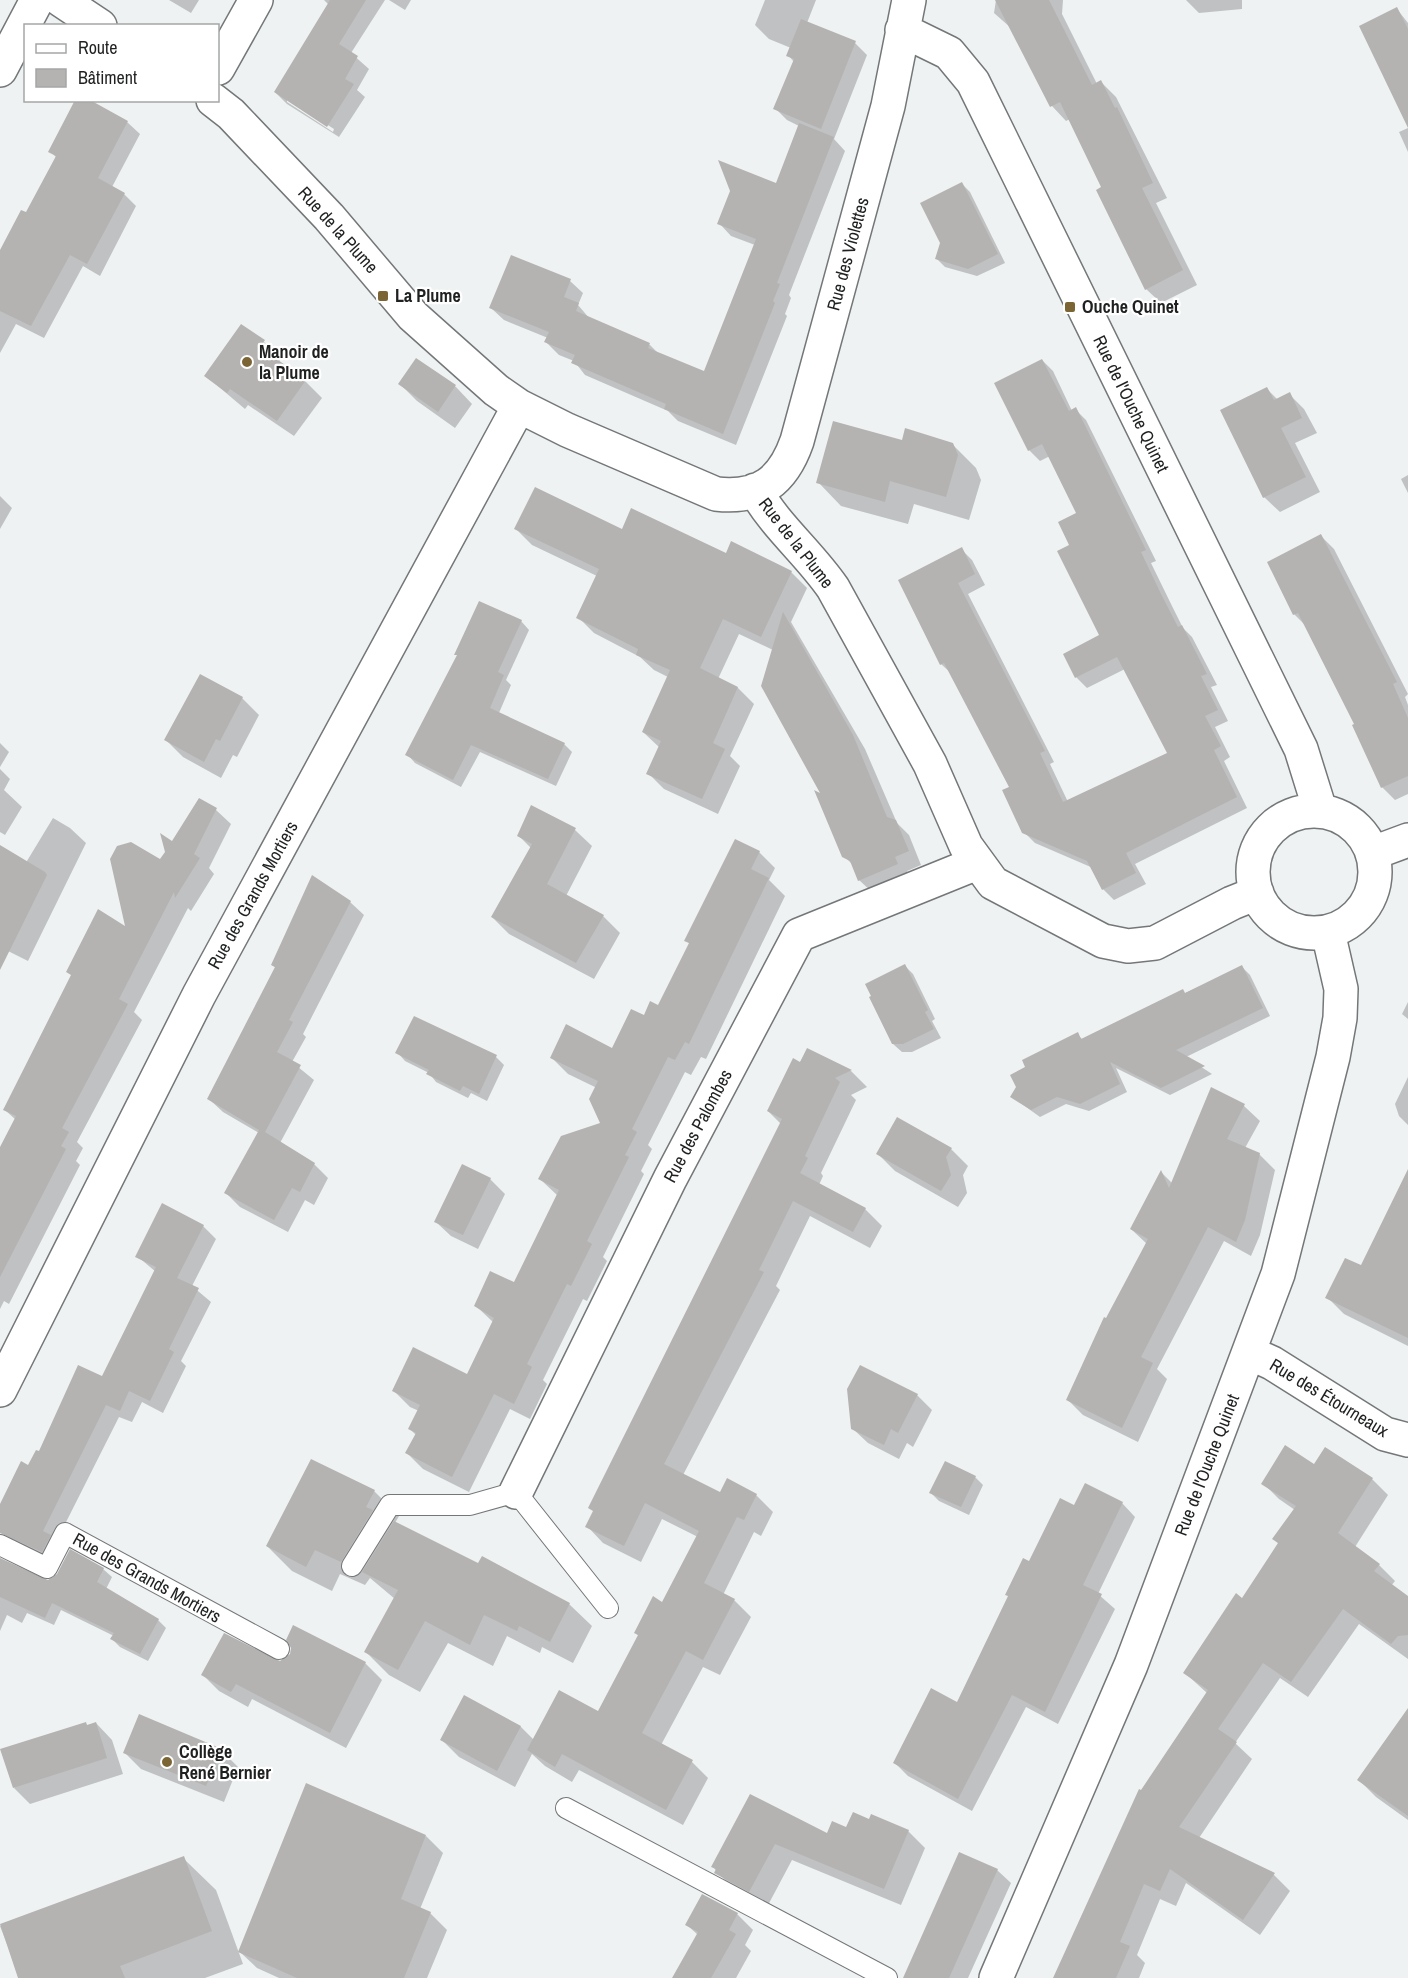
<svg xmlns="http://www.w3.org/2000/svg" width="1408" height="1978" font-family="'Archivo Narrow',sans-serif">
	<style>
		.shadow { fill: #0003; fill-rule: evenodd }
		.building { fill: #b5b3b1 }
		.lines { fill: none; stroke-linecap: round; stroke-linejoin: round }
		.service-casing { stroke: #747778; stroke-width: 22 }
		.minor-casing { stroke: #747778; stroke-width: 36 }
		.service { stroke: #fff; stroke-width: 20 }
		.minor { stroke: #fff; stroke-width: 33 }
		.poi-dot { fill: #7b6535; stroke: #fff; stroke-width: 2 }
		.labels { text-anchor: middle; stroke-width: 4.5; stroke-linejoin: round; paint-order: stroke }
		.street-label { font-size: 18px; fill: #1f2020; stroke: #fff }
		.poi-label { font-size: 18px; font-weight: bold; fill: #1f2020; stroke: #fff; text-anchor: start }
	</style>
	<rect width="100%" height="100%" fill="#eff2f3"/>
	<path class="shadow" d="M169,0H199L191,13Z
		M324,0H385L351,53L369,69L357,90L365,97L339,137L287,104L275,92L329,5ZM287,99L334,129L333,132L287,102Z
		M389,0H411L405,10Z
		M765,0H816L807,23L855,43L867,55L834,139L845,151L789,295L791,298L785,314L787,316L736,445L678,421L668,411L585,375L574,361L559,355L546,342L548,338L504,320L491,308L570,281L583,293L578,305L590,319L650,345L659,354L705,373L755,245L731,236L719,223L776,185L799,126L787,120L775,108L794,62L788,55L791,48L769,39L755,25Z
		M996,0H1063L1062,14L1097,84L1101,82L1116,97L1167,198L1156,203L1197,285L1161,303L1146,289L1103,188L1070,119L1066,121L1052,106L1011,28L994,13Z
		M1186,0H1242V9L1199,13Z
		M1397,9L1408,23V124Z
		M127,122L140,134L112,187L124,194L136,206L100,276L83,266L44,338L16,324L0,353V265L57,158L50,151Z
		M1408,128V152L1399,132Z
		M962,184L970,192L1005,263L977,276L945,267L937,259Z
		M264,342L281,359L278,362L305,381L322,398L294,436L248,405L245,409L206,376Z
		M417,360L456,387L472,404L455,428L417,401L400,384Z
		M1042,360L1053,371L1072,411L1075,409L1086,420L1156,561L1151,563L1172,606L1183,628L1192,637L1217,685L1211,687L1228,721L1215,727L1230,757L1224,761L1247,808L1135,864L1146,884L1114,900L1103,889L1093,868L1035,843L1024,832L1011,788L953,675L941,664L961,549L972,560L985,585L968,594L1054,762L1050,764L1068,802L1169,754L1125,669L1087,688L1076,677L1101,636L1071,545L1078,514L1050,456L1040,461L1029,450L996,383Z
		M1267,389L1278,400L1289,394L1304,409L1317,433L1295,443L1320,492L1280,512L1264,497Z
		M903,442L952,444L976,468L981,480L969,520L914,504L908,524L841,506L818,482Z
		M1408,475V493L1401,479Z
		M0,496L12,508L0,529Z
		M516,529L623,531L791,572L807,588L791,622L865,749L897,823L909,835L921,865L907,871L910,877L873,893L859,880L854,866L844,856L773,650L739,634L718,679L738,688L754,704L730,756L740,766L718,814L664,789L648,773L660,748L643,732L668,677L654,670L640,657L594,633L578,617L597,576L532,545Z
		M1321,536L1334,549L1408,694L1405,697L1408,705V794L1395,800L1382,787L1356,725L1306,626L1294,614Z
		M521,621L529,630L506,680L511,685L499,713L564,744L572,752L556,786L480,752L461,787L415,763L407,754L458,656L456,654Z
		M242,698L259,715L237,757L233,755L221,778L183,757L166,740Z
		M0,743L9,752L0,767Z
		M0,769L10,779L4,790L22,807L5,835L0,832Z
		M199,800L216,810L231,824L209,868L214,874L191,911L188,908L134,1012L142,1020L77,1142L83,1148L76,1161L80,1165L9,1304L4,1301L0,1309V1161L16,1120L5,1110L127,929L161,861Z
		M53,818L70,828L86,843L28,961L0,947V890L7,894Z
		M575,830L592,846L566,896L603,916L620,933L594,979L509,934L492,917L531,848L518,835Z
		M759,852L775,868L769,880L785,896L706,1059L701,1057L691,1075L685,1072L648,1145L652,1149L641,1171L644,1174L603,1257L607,1261L587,1301L583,1299L543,1380L547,1384L530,1419L510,1409L469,1492L423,1469L407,1453L416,1435L410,1429L419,1411L410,1407L394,1391L467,1376L494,1323L475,1305L515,1284L558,1196L540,1179L602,1124L597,1088L568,1074L552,1058L613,1050L658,1007L690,944L686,940Z
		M350,902L364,915L303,1034L306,1037L292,1062L314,1080L280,1143L314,1164L328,1178L314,1205L305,1200L288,1232L240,1207L226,1193L259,1133L223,1112L209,1099L276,968L272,965Z
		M905,966L913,974L935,1019L932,1021L941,1038L912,1052H902L893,1044Z
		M1242,967L1250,975L1270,1016L1186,1057L1212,1074L1170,1095L1116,1068L1127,1092L1089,1111L1066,1104L1040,1117L1012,1097L1027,1067L1077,1034L1083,1040Z
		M1408,1002V1019L1402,1014Z
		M808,1050L851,1071L867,1087L851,1095L856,1100L821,1173L823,1176L819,1185L865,1209L882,1226L870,1248L810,1216L776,1286L780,1290L683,1475L721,1494L756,1495L773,1512L761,1536L754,1532L723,1595L734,1600L751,1617L720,1675L703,1667L661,1745L692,1762L708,1778L683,1825L579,1770L572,1782L545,1766L532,1754L515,1787L459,1757L442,1740L465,1697L521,1727L534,1740L598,1713L639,1636L636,1633L663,1604L698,1537L662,1519L641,1562L603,1543L587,1526L781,1124L768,1111Z
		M397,1052L496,1057L504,1065L487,1101L471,1093L468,1098L436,1082L429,1073L405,1061Z
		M1408,1077V1125L1399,1116L1395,1104Z
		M1212,1089L1244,1106L1260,1121L1245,1148L1259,1154L1275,1170L1260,1235L1251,1256L1224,1241L1157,1369L1167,1379L1138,1442L1083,1415L1068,1400L1147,1244L1131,1229L1161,1172L1173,1184Z
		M951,1149L968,1166L963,1175L967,1193L958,1207L895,1171L878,1154Z
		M490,1179L505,1194L478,1249L451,1236L436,1222Z
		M1408,1188V1346L1344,1314L1327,1297L1361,1267Z
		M163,1206L203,1226L216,1239L192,1286L211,1302L181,1361L186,1366L163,1413L142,1402L132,1422L119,1417L56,1542L55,1564L16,1546L0,1528V1517L29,1467L103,1378L156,1272L137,1256Z
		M917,1395L932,1410L913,1447L907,1443L899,1459L868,1443L852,1428Z
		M1314,1466L1372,1479L1388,1495L1355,1547L1379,1565L1395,1581L1391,1586L1408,1598V1659L1359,1624L1308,1697L1280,1678L1235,1743L1252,1759L1199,1838L1274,1875L1290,1891L1260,1935L1186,1883L1176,1906L1160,1899L1137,1955L1145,1963L1139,1978H1055L1142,1791L1207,1693L1185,1673L1243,1600L1279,1544L1274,1539L1295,1510L1279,1499L1263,1483Z
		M975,1477L983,1485L969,1515L939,1501L931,1493Z
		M374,1491L399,1516L395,1523L479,1565L569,1604L592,1626L573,1663L542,1647L540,1653L507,1636L493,1666L448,1643L420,1692L389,1675L366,1652L395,1599L370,1578L365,1585L340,1574L332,1591L292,1571L267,1546Z
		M1122,1503L1135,1517L1098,1594L1115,1609L1058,1724L1026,1707L972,1811L908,1776L895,1763L958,1704L1009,1597L1030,1564L1074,1507Z
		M71,1551L103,1569L112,1577L106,1589L158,1620L166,1628L148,1661L120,1647L112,1639L114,1636L61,1610L54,1625L27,1613L22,1623L7,1615L0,1631V1559L47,1582L58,1575Z
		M294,1627L365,1663L382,1680L346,1748L252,1699L248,1707L219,1691L203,1675L280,1663L291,1655Z
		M96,1723L112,1740L123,1774L30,1804L14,1788L88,1726Z
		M1408,1737V1820L1376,1797L1359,1780Z
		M221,1750L238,1767L224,1802L141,1769L124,1752Z
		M751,1796L828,1836L847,1829L908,1831L925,1848L901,1905L792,1860L767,1907L733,1889L713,1867Z
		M426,1836L443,1853L420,1909L430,1913L447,1930L427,1978H279L257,1968L239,1951Z
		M183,1858L216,1890L243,1964L205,1978H20L0,1926Z
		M997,1870L1011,1883L968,1978H905Z
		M737,1914L753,1930L745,1945L751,1951L736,1978H676L698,1935L687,1925Z"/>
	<path class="building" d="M330,0H366L339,44L358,56L345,79L354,84L327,127L274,92Z
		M995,0H1049L1092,85L1101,80L1115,108L1117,107L1153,183L1142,188L1183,270L1145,290L1096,190L1101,187L1060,102L1050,107Z
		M1397,7L1408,29V128L1359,26Z
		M801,19L856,41L821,129L773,109L794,59L786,56Z
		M75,100H90L128,121L98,178L125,193L87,264L70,255L31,326L0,311V250L21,210L26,212L56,156L48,152Z
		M799,123L834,137L777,283L780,284L773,301L775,303L723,434L664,409L666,404L571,363L575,355L544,342L549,332L489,308L511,255L571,279L564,297L579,303L576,311L650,343L648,348L704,371L756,239L717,224L730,191L718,160L776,183Z
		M962,182L998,254L968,269L935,259L940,243L920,203Z
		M241,324L265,340L260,347L306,380L277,421L230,389L227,393L204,376Z
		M416,358L456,385L438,412L398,384Z
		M1042,359L1069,411L1076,407L1146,550L1141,552L1161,594L1178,627L1182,625L1207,674L1201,676L1218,710L1205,716L1221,746L1214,750L1237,797L1126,853L1136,873L1102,890L1087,861L1022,833L1002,790L1009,787L944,663L940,665L898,580L962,547L975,574L958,583L1045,751L1040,753L1063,802L1167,753L1117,657L1075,678L1063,654L1099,635L1057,551L1069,545L1058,522L1076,513L1042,444L1028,451L994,383Z
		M1267,387L1274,400L1290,392L1302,418L1281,428L1306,477L1263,498L1220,410Z
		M833,421L902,440L905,428L953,443L958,455L946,497L890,481L885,502L816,483Z
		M535,487L622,529L631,508L726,553L731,541L792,571L761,637L723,619L700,668L738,687L713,743L725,749L702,799L646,774L661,741L642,732L670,670L636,655L638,649L576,618L599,569L514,529Z
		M1321,534L1397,682L1393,684L1408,718V776L1381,788L1352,725L1354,724L1298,613L1293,615L1267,562Z
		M479,601L522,620L498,672L504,675L490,708L565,743L548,779L471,745L453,780L405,755L457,655H454Z
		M783,612L853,735L887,817L896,820L909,851L895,857L898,864L858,881L850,861L842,857L814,790L820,793L761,686Z
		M200,674L243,697L220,741L216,739L204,762L164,740Z
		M199,798L217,808L194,854L200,858L175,898L174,892L119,999L128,1004L62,1128L69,1132L61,1146L66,1149L0,1277V1147L16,1116L3,1110L71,975L66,972L98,909L125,926L110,859L117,846L131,842L160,859L165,852L160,833L172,841Z
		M531,805L576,828L547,884L604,915L576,963L491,917L532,844L517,836Z
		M735,839L760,851L751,869L769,878L689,1044L685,1042L675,1060L668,1057L632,1129L637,1132L625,1155L629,1157L587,1241L592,1244L571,1286L567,1284L527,1364L532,1367L514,1404L494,1394L452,1477L405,1453L416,1433L408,1429L420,1405L392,1391L413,1347L467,1374L494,1318L474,1306L490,1271L514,1282L559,1190L538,1179L561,1136L600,1123L589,1099L598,1081L550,1058L566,1024L612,1048L631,1009L644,1015L650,1001L658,1005L689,943L684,941Z
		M0,845L45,872L47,875L0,970Z
		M312,875L351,901L289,1020L293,1022L277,1052L301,1065L265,1132L315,1163L300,1192L292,1188L274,1220L224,1193L259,1130L207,1099L275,967L271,965Z
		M905,964L928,1010L925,1012L934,1029L903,1044H892L869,997L871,996L865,984Z
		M1242,965L1263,1008L1176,1050L1205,1066L1161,1088L1110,1062L1120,1084L1080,1104L1057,1097L1031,1110L1010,1097L1016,1087L1010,1075L1025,1067L1022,1060L1078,1032L1081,1039L1183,989L1185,993Z
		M414,1016L497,1055L479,1094L463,1086L460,1091L426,1074L429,1070L395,1053Z
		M807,1048L852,1070L835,1078L840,1082L805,1156L808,1158L800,1173L866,1208L853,1232L793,1201L759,1270L764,1272L664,1464L720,1492L727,1478L757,1494L744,1520L737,1517L704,1583L735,1599L703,1660L686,1651L642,1733L693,1760L666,1810L562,1754L555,1767L527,1750L559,1690L598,1711L638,1635L634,1633L653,1596L662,1602L699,1531L645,1503L624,1546L585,1527L593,1511L588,1508L782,1119L767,1111L793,1058L800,1062Z
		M1211,1087L1245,1104L1227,1139L1260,1153L1245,1220L1236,1242L1208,1227L1141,1357L1153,1363L1122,1428L1066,1400L1104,1317L1106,1318L1148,1239L1130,1229L1161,1170L1169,1188Z
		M897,1117L952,1148L946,1157L951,1175L941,1191L876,1154Z
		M462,1164L491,1178L463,1235L434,1222Z
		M1408,1169V1338L1325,1298L1345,1258L1361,1265Z
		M162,1203L204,1225L177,1278L199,1288L169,1349L174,1352L150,1401L129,1391L120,1411L106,1405L43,1531L51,1535L42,1552L0,1533V1504L21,1461L28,1465L36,1450L39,1451L78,1365L102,1376L156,1267L158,1268L135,1257Z
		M860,1365L918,1394L898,1433L891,1429L884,1445L851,1429L847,1389Z
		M1285,1445L1314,1464L1325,1447L1373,1478L1338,1533L1380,1564L1374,1571L1408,1596V1635L1398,1636L1391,1644L1343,1609L1291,1682L1263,1663L1218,1729L1237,1742L1179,1827L1275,1873L1243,1920L1170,1869L1160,1891L1144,1884L1120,1942L1130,1946L1116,1978H1053L1139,1789L1141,1790L1208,1690L1183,1673L1236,1593L1242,1598L1278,1543L1272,1539L1296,1506L1261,1484Z
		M311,1459L375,1490L366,1507L373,1510L341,1562L315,1550L306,1567L266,1546Z
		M945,1461L976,1476L961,1507L929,1493Z
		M1085,1483L1123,1502L1083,1585L1102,1594L1045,1712L1012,1695L958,1799L893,1763L931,1688L957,1702L1008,1596L1005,1595L1023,1558L1029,1561L1060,1498L1074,1505Z
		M394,1521L478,1563L482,1556L570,1603L550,1642L519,1626L517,1631L484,1615L470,1645L425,1621L398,1670L364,1652L398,1590L362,1572Z
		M70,1549L104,1568L97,1582L159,1619L140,1654L110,1639L114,1633L52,1603L45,1618L0,1597V1558L48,1580L57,1574Z
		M293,1625L366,1662L330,1733L236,1684L231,1692L201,1675L224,1633L280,1661L290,1654L291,1648L286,1640Z
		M464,1695L521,1726L497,1771L440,1740Z
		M1408,1708V1816L1357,1780Z
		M139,1714L222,1749L206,1786L123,1753Z
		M86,1722L87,1725L96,1722L107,1758L13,1788L0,1749Z
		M306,1783L426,1835L401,1899L431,1912L404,1978H297L238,1952Z
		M750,1794L827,1833L832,1821L846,1827L853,1812L869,1819L871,1814L909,1830L884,1889L775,1844L749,1892L714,1873L716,1869L711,1867Z
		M959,1852L998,1869L949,1978H903Z
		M184,1856L212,1931L120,1966L125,1978H18L0,1924Z
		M702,1894L738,1913L729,1930L736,1934L711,1978H672L698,1932L685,1925Z"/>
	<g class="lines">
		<g class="service-casing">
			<path id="service" d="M0,1545L47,1568L65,1533L279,1649
				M352,1566L390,1505H470L516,1492L608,1608
				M566,1808L887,1978"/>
		</g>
		<g class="minor-casing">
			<path id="minor" d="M61,0L100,26
				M902,30L949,53L973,82L1301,749L1320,810
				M218,68L256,0
				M0,70L37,0
				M213,100L231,114L329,217L413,316L496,390L519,406L567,430L716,494C760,499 783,481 797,441L888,106L909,0
				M755,490C776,527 809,553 833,588L930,764L966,846L993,883L1103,941L1128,946L1155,943L1232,903L1257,893
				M1253 872a61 61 0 1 1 122 0a61 61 0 1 1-122 0Z
				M1373,853L1408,840
				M1250,1353L1272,1363L1385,1434L1408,1440
				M0,1390L199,995L519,406
				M516,1492L670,1179L799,935L977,863
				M996,1978L1131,1665L1278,1274L1333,1057L1340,1018L1341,989L1328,932"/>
		</g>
		<use href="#service" class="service"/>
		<use href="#minor" class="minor"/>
	</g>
	<g class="poi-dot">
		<rect x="377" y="290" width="12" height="12" rx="3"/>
		<rect x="1064" y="301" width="12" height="12" rx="3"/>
		<circle cx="247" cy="362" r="6"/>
		<circle cx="167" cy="1762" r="6"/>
	</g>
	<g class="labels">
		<g class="street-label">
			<text transform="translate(338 230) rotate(48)" y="6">Rue de la Plume</text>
			<text transform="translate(848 254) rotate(-75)" y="6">Rue des Violettes</text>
			<text transform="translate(1131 404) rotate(64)" y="6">Rue de l'Ouche Quinet</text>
			<text transform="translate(796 543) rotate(52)" y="6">Rue de la Plume</text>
			<text transform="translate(253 895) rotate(-61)" y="6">Rue des Grands Mortiers</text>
			<text transform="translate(698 1126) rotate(-62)" y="6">Rue des Palombes</text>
			<text transform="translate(1329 1398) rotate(31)" y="6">Rue des Étourneaux</text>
			<text transform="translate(1207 1465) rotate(-69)" y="6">Rue de l'Ouche Quinet</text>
			<text transform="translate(147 1578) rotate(29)" y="6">Rue des Grands Mortiers</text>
		</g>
		<g class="poi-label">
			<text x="395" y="302">La Plume</text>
			<text x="1082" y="313">Ouche Quinet</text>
			<text x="259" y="358">Manoir de<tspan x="259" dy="21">la Plume</tspan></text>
			<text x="179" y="1758">Collège<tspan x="179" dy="21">René Bernier</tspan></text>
		</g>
	</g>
	<rect x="24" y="24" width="195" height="78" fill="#ffffff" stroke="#a5a6a6" stroke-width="1.5"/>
	<rect x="36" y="44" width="30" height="9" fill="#ffffff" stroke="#a5a6a6" stroke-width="1.5"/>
	<text x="78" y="54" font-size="18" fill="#1f2020">Route</text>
	<rect x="36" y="69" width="30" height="18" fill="#b5b3b1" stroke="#a5a6a6" stroke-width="1.5"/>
	<text x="78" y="84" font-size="18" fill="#1f2020">Bâtiment</text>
</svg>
